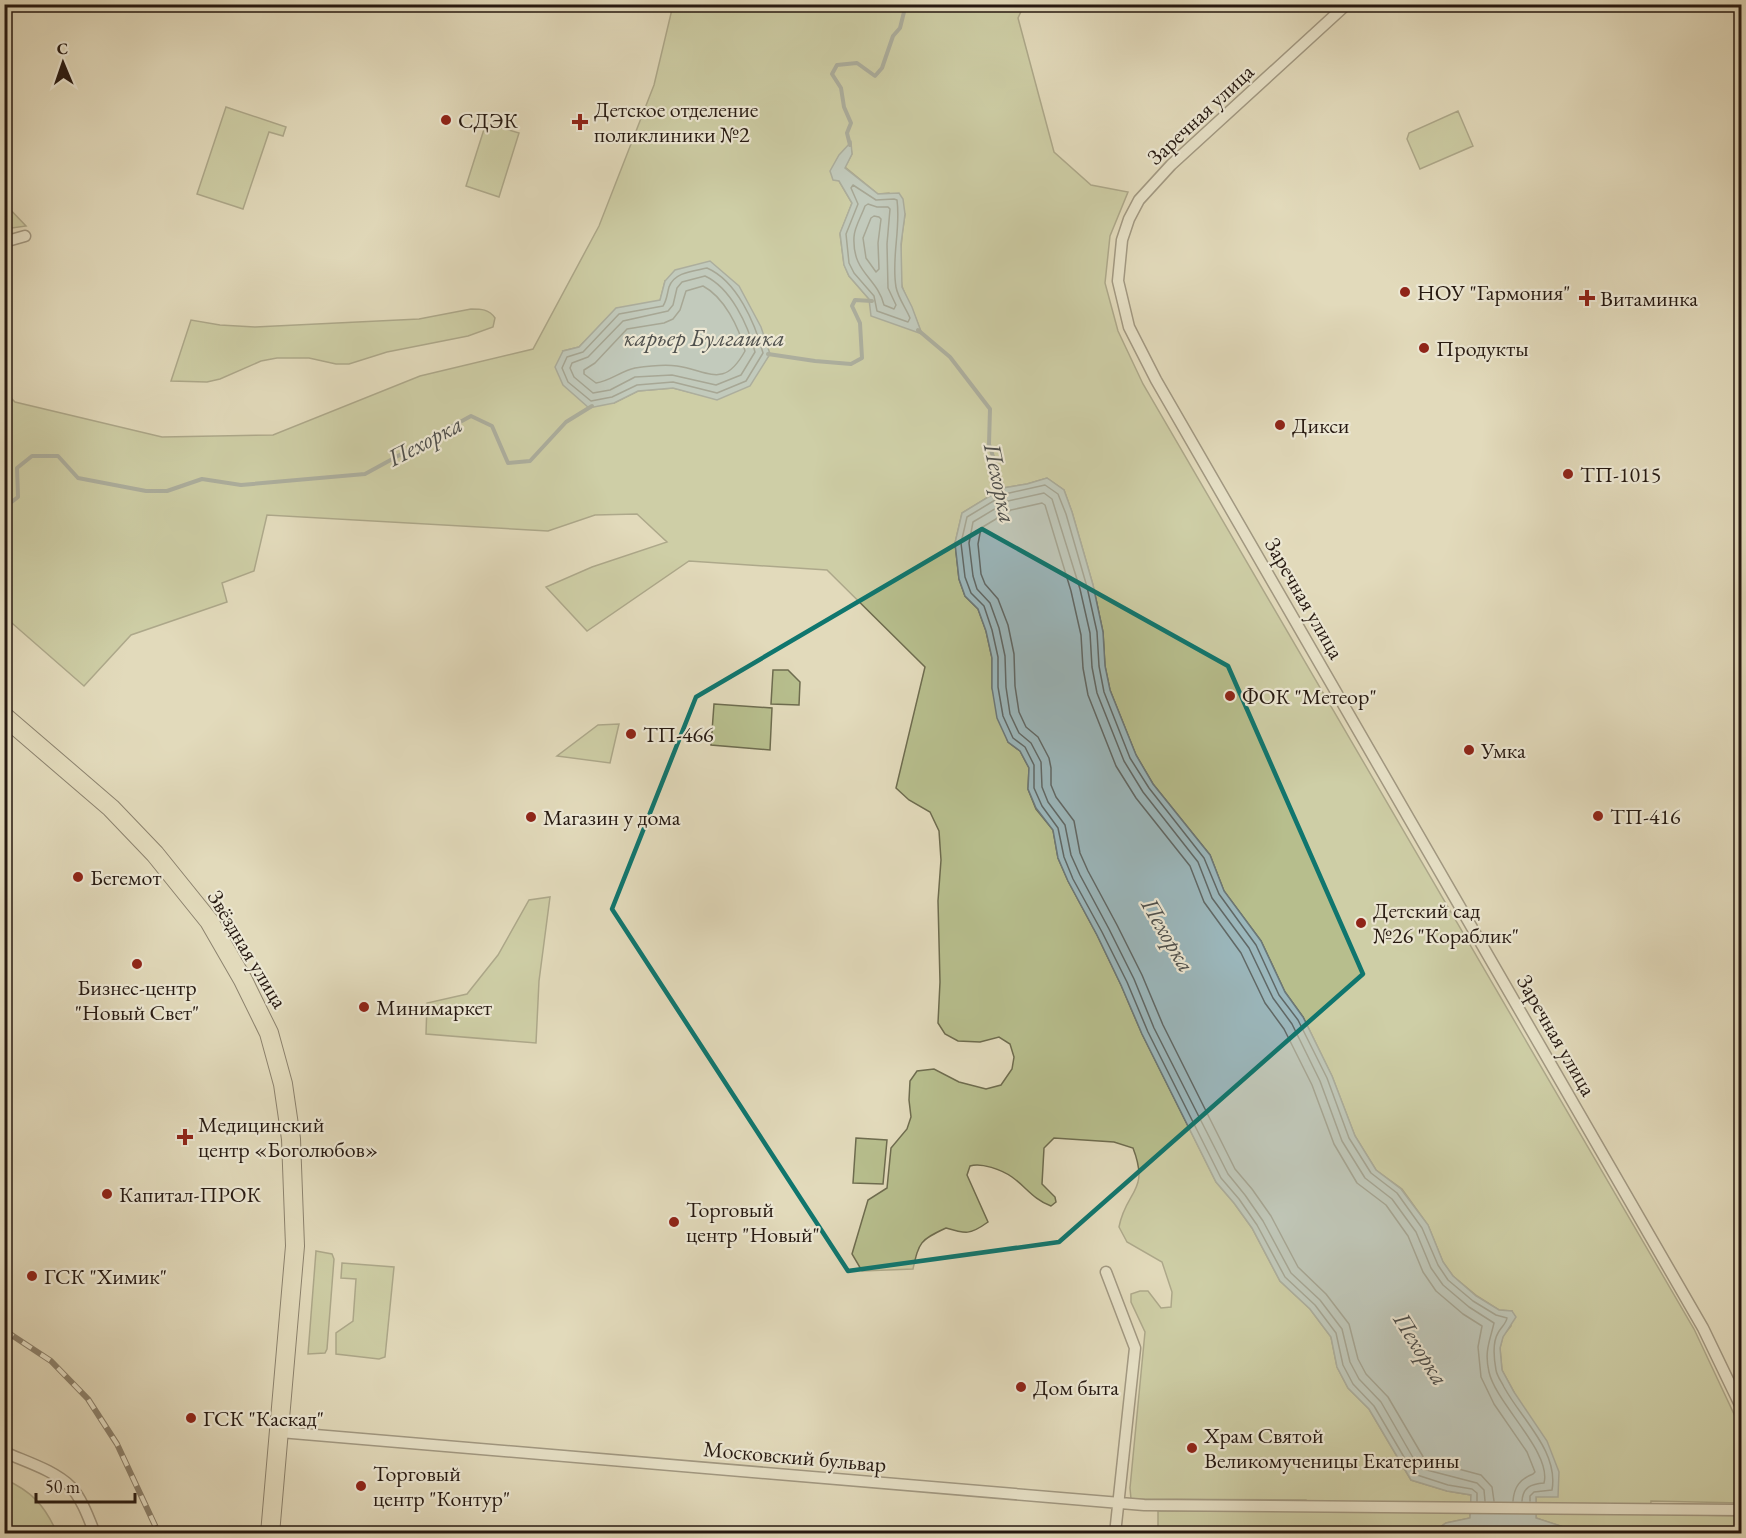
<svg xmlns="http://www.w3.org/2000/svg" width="1746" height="1538" font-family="'EB Garamond',serif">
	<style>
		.green { fill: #b7be8d; stroke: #6e6c4f; stroke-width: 1.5; fill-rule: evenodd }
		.water { fill: #9bb7bc; stroke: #6c7878; stroke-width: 1.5 }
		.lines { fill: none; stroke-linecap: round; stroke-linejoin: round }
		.shore { stroke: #606866; stroke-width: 1.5 }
		.stream { stroke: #6c7878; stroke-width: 4 }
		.street-casing { stroke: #55493c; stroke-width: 13 }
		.primary-casing { stroke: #261911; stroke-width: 20 }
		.street { stroke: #ece7d3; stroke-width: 10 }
		.primary { stroke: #e2dabb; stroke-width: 18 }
		.rail-casing { stroke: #261911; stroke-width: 6 }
		.rail { stroke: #ece7d3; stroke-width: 4; stroke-dasharray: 11; stroke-linecap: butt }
		.marked { fill: none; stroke: #0f766e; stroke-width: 4.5; stroke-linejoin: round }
		.poi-dot { fill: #8f2418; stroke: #ece7d3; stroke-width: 2 }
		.labels { text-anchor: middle; stroke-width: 4.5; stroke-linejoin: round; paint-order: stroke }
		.poi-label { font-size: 22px; fill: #261911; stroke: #ece7d3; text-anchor: start }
		.street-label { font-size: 22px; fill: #261911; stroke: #ece7d3 }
		.water-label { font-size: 24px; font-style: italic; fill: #4f504d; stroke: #ece7d3 }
	</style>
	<rect width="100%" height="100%" fill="#e2dabb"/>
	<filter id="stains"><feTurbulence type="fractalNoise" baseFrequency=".00333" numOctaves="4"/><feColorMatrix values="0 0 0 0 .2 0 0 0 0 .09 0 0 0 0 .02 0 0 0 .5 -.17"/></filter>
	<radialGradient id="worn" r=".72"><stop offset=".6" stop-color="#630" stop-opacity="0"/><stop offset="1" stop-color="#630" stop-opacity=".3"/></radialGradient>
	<path class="green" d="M673,5H1024L1018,18L1054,152L1091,185L1128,192L1110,236L1105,283L1118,331L1143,384L1694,1329L1741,1429V1503L1651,1501L1650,1514L1741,1516V1533H1574L1572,1530L1536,1518V1497L1514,1392L1502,1370L1500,1348L1503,1336L1511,1326L1512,1311L1499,1310L1477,1296L1453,1276L1443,1262L1428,1225L1402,1189L1376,1170L1355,1136L1332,1076L1303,1017L1285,992L1261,941L1224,891L1210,855L1153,784L1136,755L1110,690L1105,666L1103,632L1093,585L1072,512L1064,490L1047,478L1027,484L1003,488L962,513L955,543L959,579L965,596L978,609L986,631L992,658V688L1008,742L1020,751L1029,768L1028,789L1036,809L1053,830L1058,858L1068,881L1097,935L1121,985L1142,1034L1216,1182L1234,1203L1252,1228L1280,1281L1310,1309L1331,1337L1337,1367L1348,1388L1369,1409L1411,1480L1447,1491L1471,1495L1470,1518L1446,1523L1431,1534L1124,1533V1527L1158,1529V1511H1307L1306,1500L1131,1499L1130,1488L1145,1332L1131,1302V1294L1140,1291H1148L1161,1308L1171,1307L1172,1292L1162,1262L1127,1242L1119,1227C1126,1190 1150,1192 1133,1148L1114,1142L1054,1138L1044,1148L1042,1184L1055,1197L1056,1202L1051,1206C1034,1200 1026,1187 1012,1177C1002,1170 981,1162 970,1166L967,1175L988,1222C970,1235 966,1234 946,1228C920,1240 919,1242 913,1269L862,1271L852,1254L868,1200L887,1188L891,1148L907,1129L911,1117L909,1100L910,1081L917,1071L934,1069L959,1082L986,1089L1001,1085L1012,1069L1014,1057L1010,1044L999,1037L980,1042L958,1041L945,1034L938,1023L940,982L938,901L941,860L939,831L930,812L909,800L896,788L925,667L827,570L689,561L587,631L546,587L592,567L667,542L637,514L595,515L548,531L267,515L254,571L222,583L227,602L131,635L84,686L5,617L4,391L15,402L162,437L273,435L420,376L533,349L599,226L654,85ZM850,143L852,154L845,167L878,194L889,193L905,214C902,232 897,273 903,289C909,304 917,318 921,333L869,299L849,276L844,264L840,234L852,203L839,181ZM665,281L770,354L763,364L717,399L673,388L638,391L614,403L563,351L579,347L616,309L660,301Z
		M226,107L286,127L283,136L269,132L243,209L197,194Z
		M1458,111L1473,146L1420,169L1407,139L1409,133Z
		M486,123L519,133L499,197L466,186Z
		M4,204H5L26,226L5,229Z
		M471,309C481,309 489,309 495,318L493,327L468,336L387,352L349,364H336L309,358H277L261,361L220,379L207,382L171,381L191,320L220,325L255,327L419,319Z
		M773,670H788L800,682L799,705L771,704Z
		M714,704L772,708L770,750L711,745Z
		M619,724L610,763L557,756L598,725Z
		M550,897L539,981L536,1043L426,1034L427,1003L467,994L498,955L529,900Z
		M856,1138L887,1140L883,1184L853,1183Z
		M316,1251L332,1254L334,1259L327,1349L325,1353L308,1354Z
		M342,1263L394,1267L385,1357L379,1359L336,1354V1333L353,1321L356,1279L341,1278Z
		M4,1479C32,1491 45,1506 57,1533H5Z"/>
	<path class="water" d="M851,142L852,154L845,168L878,194L899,193L903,199L905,214L901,244L902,287L912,307L922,334L871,316L869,299L849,276L844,265L840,233L852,203L839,181L833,180L830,171L839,155Z
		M710,261L739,286L761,327L770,354L750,386L717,400L673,388L638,391L614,403L589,408L563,385L555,367L563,351L579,347L616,308L660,300L665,281L675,270Z
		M1047,478L1064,490L1072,512L1093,585L1103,632L1105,666L1110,690L1136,755L1153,784L1210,855L1224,891L1261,941L1285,992L1303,1017L1332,1076L1355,1136L1376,1170L1401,1189L1428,1225L1443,1262L1453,1276L1476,1296L1499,1310L1512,1311L1516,1317L1503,1337L1500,1348L1502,1370L1514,1392L1547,1441L1559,1472L1558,1497H1536V1518L1573,1530L1574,1533H1431L1446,1523L1470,1518L1471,1495L1447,1491L1411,1480L1369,1409L1348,1388L1337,1367L1331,1337L1310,1309L1280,1281L1252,1228L1234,1203L1216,1182L1142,1034L1121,985L1097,935L1068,881L1058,858L1053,830L1036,808L1028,789L1029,768L1020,751L1008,742L997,718L992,688V658L986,631L978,609L965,596L959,579L955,543L962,513L1003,488L1027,484Z"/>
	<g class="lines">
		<path class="shore" d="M853,185L876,200L894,199L897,200C901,229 891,258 896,287C898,298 906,308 910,318L908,322L877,311L874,296L854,273L849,263L846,234L858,204L851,188Z
			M868,204L877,207H888L890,209L887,244L888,288L896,305L894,309L884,305C877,277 852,273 854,237C854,228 862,215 865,206Z
			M874,216L879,217L881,219L878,243L879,269L876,272L866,258L863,238L871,218Z
			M707,268C737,281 755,323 763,353L746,381L717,393L673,382L637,385L612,397L591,401L568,382L562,368L567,357L583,352L619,314L663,306C667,300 667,294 669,287C674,272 694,271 707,268Z
			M705,276C731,288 748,325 755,352L741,375L716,385L672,375L635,377L610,390L593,393L574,377L570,368L572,363L588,357L623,321L668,311L673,305L677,288L682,282Z
			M703,286C724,297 739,327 745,351C724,389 710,371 677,366C665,364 648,366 635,368C621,371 610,381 596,383L584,374V370L595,363L627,329L664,323L673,319L680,310L686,291Z
			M1477,1501V1493L1472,1489L1448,1485L1414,1474L1374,1406L1353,1384L1343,1365L1336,1333L1315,1305L1285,1277L1257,1225L1239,1199L1221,1178L1148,1032L1127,982L1102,932L1073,879L1064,857L1058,828L1042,806L1034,788V765L1025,747L1013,738L1003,716L998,687V657L992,630L984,606L971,593L965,577L961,543L967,517L1005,494L1045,485L1058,494L1066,514L1087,587L1097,632L1099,666L1104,692L1130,758L1149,788L1204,858L1219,894L1256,945L1279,995L1298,1020L1327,1078L1349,1138L1371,1173L1397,1193L1422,1228L1438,1265L1448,1280L1473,1301L1496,1315L1507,1318C1506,1324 1501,1327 1498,1333C1492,1343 1494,1359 1496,1370C1497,1376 1501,1381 1504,1387C1521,1419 1559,1451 1552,1490L1534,1492L1530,1496V1501
			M1485,1501L1484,1490L1477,1483L1419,1468L1381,1402L1359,1379L1350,1362L1342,1329L1320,1300L1291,1273L1263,1221L1245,1195L1228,1174L1154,1028L1134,979L1109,929L1080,875L1071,855L1065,825L1048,802L1042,787L1041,762L1031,743L1019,733L1010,714L1006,687L1005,656L999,628L990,603L977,589L973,576L969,543L973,522L1008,501L1044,493L1052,499L1080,589L1090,633L1092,667L1097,693L1124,761L1143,792L1198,862L1212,898L1249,948L1273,998L1292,1024L1320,1081L1342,1141L1365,1178L1392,1199L1416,1232L1431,1268L1443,1285L1469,1307L1494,1323C1490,1341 1484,1351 1489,1372C1496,1404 1552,1452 1544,1483C1531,1484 1523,1487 1522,1501
			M1494,1501L1492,1487L1481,1475L1425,1460L1388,1397L1366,1374L1358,1359L1349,1324L1326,1294L1298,1267L1271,1216L1252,1189L1235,1169L1163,1025L1142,975L1117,925L1088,871L1080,853L1074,821L1056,797L1051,785V768L1049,758L1038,737L1026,727L1019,712L1015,686L1014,654L1008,625L998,599L985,584L981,574L978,544L981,528L1011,510L1042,503L1045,505L1071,591L1081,635L1083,668L1088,695L1116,766L1136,798L1190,866L1204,902L1241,953L1265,1003L1284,1029L1312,1085L1334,1144L1357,1183L1386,1205L1408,1236L1423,1272L1436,1291L1463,1314L1482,1326L1478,1347L1481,1377L1494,1404L1527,1452L1535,1472L1533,1474C1520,1479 1514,1487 1513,1501"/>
		<path class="stream" d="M850,145L847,133L851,123L844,107L841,88L832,74L837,65L857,63L875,76L882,68L893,36L900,28L906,4
			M918,330L950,357L990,409L989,444L1003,488
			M768,354L815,361L851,364L862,358L860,323L852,306L855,300L872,301
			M4,503L9,504L18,497L17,468L32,456H58L78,478L146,491H167L202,479L241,485L365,474L471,416L492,426L508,463L530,461L566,422L592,406"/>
		<g class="street-casing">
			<path id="street" d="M1347,4L1171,165L1139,200L1129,219L1122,240L1118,281L1129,327L1156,380L1703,1328L1742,1409
				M4,242L25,236
				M1106,1272L1135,1348L1115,1534
				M280,1432L1144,1505L1742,1510
				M4,1452C26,1462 54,1470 71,1487C82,1499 89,1519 95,1534"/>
		</g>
		<g class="primary-casing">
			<path id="primary" d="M4,716L111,808L155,854L209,921L243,980L269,1033L283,1084L291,1139L295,1246L270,1534"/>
		</g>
		<use href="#street" class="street"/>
		<use href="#primary" class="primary"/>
		<g class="rail-casing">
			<path id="rail" d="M4,1330L51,1361L88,1399L117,1444L159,1534"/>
		</g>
		<use href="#rail" class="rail"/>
	</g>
	<path d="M0 0H1746V1538H0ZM982,529L1228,666L1363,974L1059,1242L848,1271L612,909L696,697Z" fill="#e2dabb" fill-opacity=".55" fill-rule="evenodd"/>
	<path class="marked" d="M982,529L1228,666L1363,974L1059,1242L848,1271L612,909L696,697Z"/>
	<g class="poi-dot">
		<circle cx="446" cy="120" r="6"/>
		<path d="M577 113h6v6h6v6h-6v6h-6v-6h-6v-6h6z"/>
		<circle cx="1405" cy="292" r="6"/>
		<path d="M1584 289h6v6h6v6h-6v6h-6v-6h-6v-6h6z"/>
		<circle cx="1424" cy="348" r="6"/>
		<circle cx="1280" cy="425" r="6"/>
		<circle cx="1568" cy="474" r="6"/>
		<circle cx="1230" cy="696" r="6"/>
		<circle cx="631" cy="734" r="6"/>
		<circle cx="1469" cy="750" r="6"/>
		<circle cx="1598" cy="816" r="6"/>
		<circle cx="531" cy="817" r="6"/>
		<circle cx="78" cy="877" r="6"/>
		<circle cx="1361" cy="923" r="6"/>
		<circle cx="137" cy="964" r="6"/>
		<circle cx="364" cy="1007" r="6"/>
		<path d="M182 1128h6v6h6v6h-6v6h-6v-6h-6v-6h6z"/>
		<circle cx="107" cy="1194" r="6"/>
		<circle cx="674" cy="1222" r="6"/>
		<circle cx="32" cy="1276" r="6"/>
		<circle cx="1021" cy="1387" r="6"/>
		<circle cx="191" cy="1418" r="6"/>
		<circle cx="1192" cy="1448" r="6"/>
		<circle cx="361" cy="1486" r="6"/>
	</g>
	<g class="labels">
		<g class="poi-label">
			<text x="594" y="117">Детское отделение<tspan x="594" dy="25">поликлиники №2</tspan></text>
			<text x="458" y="128">СДЭК</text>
			<text x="1417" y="300">НОУ "Гармония"</text>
			<text x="1600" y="306">Витаминка</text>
			<text x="1436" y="356">Продукты</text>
			<text x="1292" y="433">Дикси</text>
			<text x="1580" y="482">ТП-1015</text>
			<text x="1242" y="704">ФОК "Метеор"</text>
			<text x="643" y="742">ТП-466</text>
			<text x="1481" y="758">Умка</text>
			<text x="1610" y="824">ТП-416</text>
			<text x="543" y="825">Магазин у дома</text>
			<text x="90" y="885">Бегемот</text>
			<text x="1373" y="918">Детский сад<tspan x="1373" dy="25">№26 "Кораблик"</tspan></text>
			<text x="137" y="995" text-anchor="middle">Бизнес-центр<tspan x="137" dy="25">"Новый Свет"</tspan></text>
			<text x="376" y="1015">Минимаркет</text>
			<text x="198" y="1132">Медицинский<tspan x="198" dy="25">центр «Боголюбов»</tspan></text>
			<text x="119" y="1202">Капитал-ПРОК</text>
			<text x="686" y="1217">Торговый<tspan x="686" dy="25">центр "Новый"</tspan></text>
			<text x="44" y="1284">ГСК "Химик"</text>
			<text x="1033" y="1395">Дом быта</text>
			<text x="203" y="1426">ГСК "Каскад"</text>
			<text x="1204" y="1443">Храм Святой<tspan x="1204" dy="25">Великомученицы Екатерины</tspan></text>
			<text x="373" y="1481">Торговый<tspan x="373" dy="25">центр "Контур"</tspan></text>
		</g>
		<g class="street-label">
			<text transform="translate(1200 114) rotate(-43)" y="8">Заречная улица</text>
			<text transform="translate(1305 598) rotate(60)" y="8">Заречная улица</text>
			<text transform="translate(248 949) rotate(59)" y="8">Звёздная улица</text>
			<text transform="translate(1557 1035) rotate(60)" y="8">Заречная улица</text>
			<text transform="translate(795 1456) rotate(5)" y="8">Московский бульвар</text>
		</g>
		<g class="water-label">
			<text x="704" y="346">карьер Булгашка</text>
			<text transform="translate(425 441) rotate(-28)" y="8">Пехорка</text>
			<text transform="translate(1000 483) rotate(78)" y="8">Пехорка</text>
			<text transform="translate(1168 935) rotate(60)" y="8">Пехорка</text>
			<text transform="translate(1421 1349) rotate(58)" y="8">Пехорка</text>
		</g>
	</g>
	<rect width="1746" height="1538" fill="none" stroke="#e2dabb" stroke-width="24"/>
	<rect x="6" y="6" width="1734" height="1526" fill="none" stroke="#261911" stroke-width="3"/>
	<rect x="12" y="12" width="1722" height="1514" fill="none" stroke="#261911" stroke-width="1.5"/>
	<g transform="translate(63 63) rotate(358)" stroke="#ece7d3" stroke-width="4.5" paint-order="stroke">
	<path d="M0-4.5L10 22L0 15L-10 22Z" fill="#261911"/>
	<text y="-9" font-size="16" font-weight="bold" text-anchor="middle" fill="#261911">С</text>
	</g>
	<path d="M36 1493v9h99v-9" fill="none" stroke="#261911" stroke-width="3"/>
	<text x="45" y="1493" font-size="18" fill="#261911" stroke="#ece7d3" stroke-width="4.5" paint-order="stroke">50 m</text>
	<rect width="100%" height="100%" filter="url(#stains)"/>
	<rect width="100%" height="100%" fill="url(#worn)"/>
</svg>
